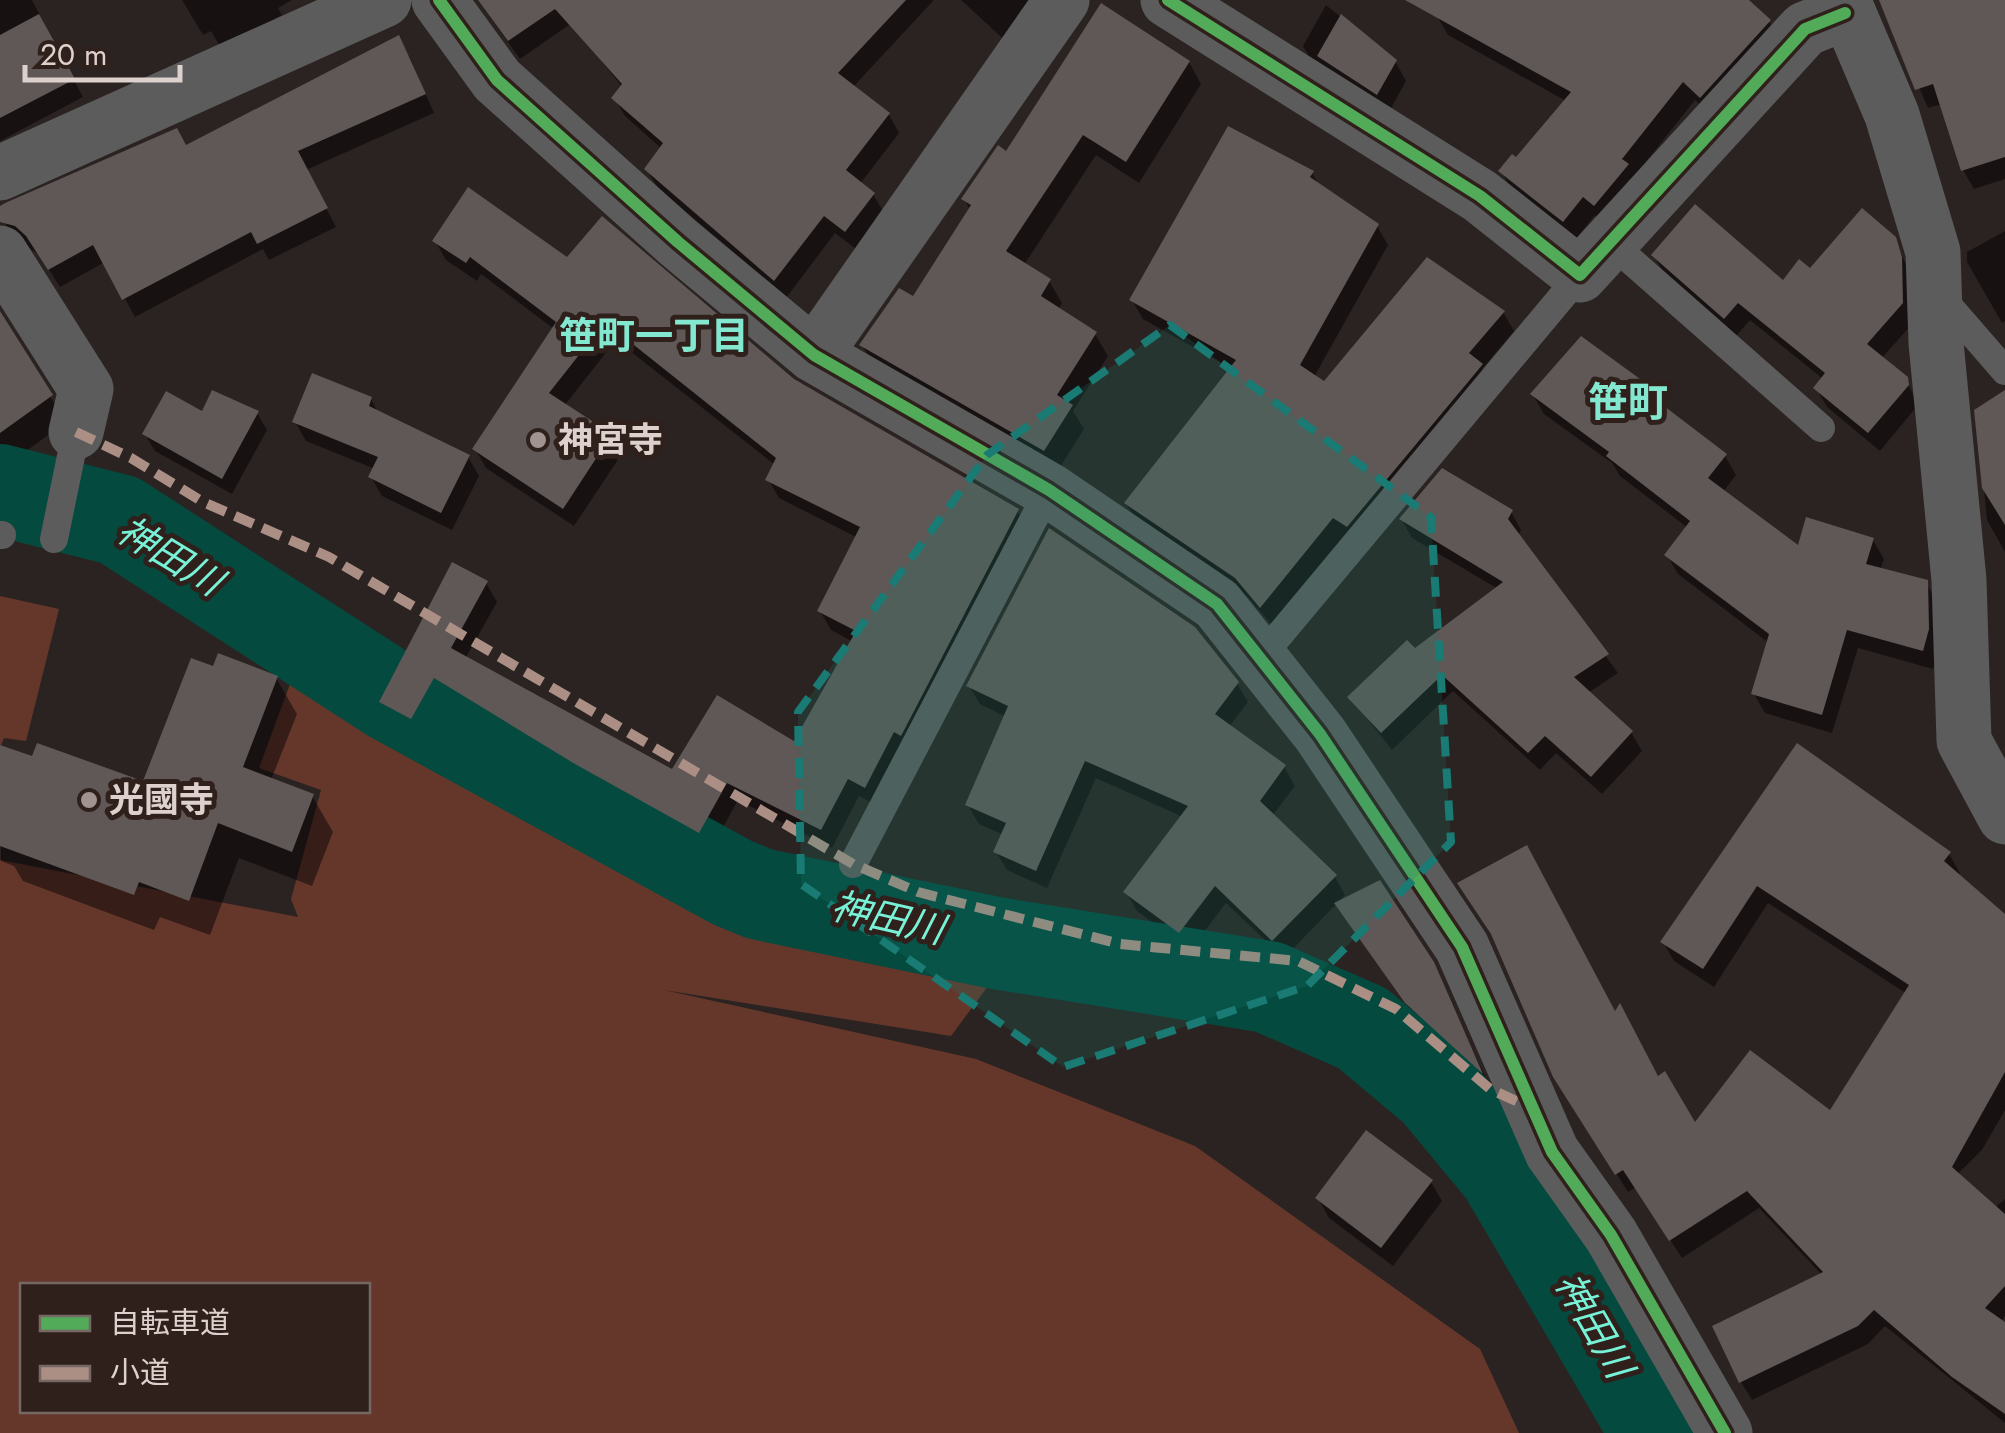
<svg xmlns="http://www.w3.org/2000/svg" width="2005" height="1433" font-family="Jost,'Noto Sans JP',sans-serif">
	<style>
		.green { fill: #65372b; fill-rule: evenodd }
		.shadow { fill: #0007 }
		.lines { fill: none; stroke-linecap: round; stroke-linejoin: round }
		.river { stroke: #044a3e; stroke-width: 92 }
		.building { fill: #605856 }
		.service { stroke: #5b5c5b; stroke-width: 28 }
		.minor { stroke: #5b5c5b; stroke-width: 55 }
		.quiet { stroke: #ac8f84; stroke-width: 10; stroke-dasharray: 20 10; stroke-linecap: butt }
		.cycleway-casing { stroke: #30201c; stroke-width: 19 }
		.cycleway { stroke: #51ab58; stroke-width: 12 }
		.marked { fill: #197b73; fill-opacity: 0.2; stroke: #197b73; stroke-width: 8; stroke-dasharray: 20 12; stroke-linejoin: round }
		.poi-dot { fill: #9f9491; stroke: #30201c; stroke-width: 4 }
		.labels { text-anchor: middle; stroke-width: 10; stroke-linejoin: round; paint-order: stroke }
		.poi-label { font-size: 35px; font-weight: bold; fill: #ddd1ce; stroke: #30201c; text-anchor: start }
		.neighbourhood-label { font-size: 38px; font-weight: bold; fill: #84e7cf; stroke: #30201c }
		.water-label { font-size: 38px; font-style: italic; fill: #77f2d6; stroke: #30201c }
		.quarter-label { font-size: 40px; font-weight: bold; fill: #84e7cf; stroke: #30201c }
	</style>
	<rect width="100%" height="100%" fill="#2b2321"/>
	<path class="green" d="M0,596L59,609L26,741L4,738L0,748Z
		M293,676L625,870L994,978L951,1036L664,990L976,1059L1195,1146L1480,1349L1519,1433H0V860L298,917L291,899L321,790L259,768ZM22,1286H368V1410H22Z"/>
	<path class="shadow" d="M0,0H32L83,97L0,141Z
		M182,0H292L278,8L282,15L221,48L211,31L203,35Z
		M478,0H587L592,9L520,59Z
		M618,0H934L853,87L889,115L899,133L860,184L873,194L884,213L856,249L835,233L786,298L658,188L647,170L662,149L625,116L614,98L623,88L580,34Z
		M961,0H1037L1011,46Z
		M1446,0H1746L1769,22L1780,41L1712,115L1695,100L1634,177L1606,223L1595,215L1575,240L1512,190L1501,171L1516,160L1566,101L1448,35L1437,16Z
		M1881,0H2005V179L1974,189L1963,170L1942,104L1928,108Z
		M1326,5L1395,61L1406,81L1389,112L1314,65L1303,46Z
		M409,56L434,113L306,170L336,227L269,260L263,249L135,317L105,262L60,287L39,254L15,240L0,214V209L186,148Z
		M1189,62L1201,84L1139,183L1096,155L1024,265L1049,281L1062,303L1058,310L1095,334L1108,356L1073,411L1084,429L1057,472L875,367L862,345L913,299L971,211L964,199L1007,154Z
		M1312,173L1320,187L1377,226L1388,245L1314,377L1325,385L1503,312L1514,331L1482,369L1492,385L1358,545L1345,535L1272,625L1248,597L1137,522L1126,503L1232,369L1143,319L1132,300Z
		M2005,231V321L2002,323L1967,262V252Z
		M1894,238L1912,278L1913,323L1881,359L1906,379L1918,405L1880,451L1827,407L1816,388L1823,379L1750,320L1736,336L1665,275L1654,256L1783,283Z
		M435,241L567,261L793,381L1017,511L1028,530L876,805L859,796L832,848L738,800L710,851L588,783L445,695L422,737L393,721L382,702L486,583L497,602L465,659L673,772L795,745L853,642L831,630L820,611L858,538L779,498L768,479L775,465L616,340L564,406L610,436L621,455L574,526L486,468L475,449L554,329L481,274L477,281L446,260Z
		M0,316L66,422L7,465L0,455Z
		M1645,386L1654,402L1725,456L1736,475L1723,492L1799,550L1873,540L1884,559L1880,570L1926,583L1937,602L1939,650L1933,669L1858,648L1832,733L1765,713L1754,694L1769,643L1678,574L1667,555L1688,528L1620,476L1612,463L1544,414L1533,395Z
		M371,399L379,414L468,457L479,476L452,530L382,496L371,477L375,469L306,441L295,422Z
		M1976,411L2005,421V552L1987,520Z
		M257,413L267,430L232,494L155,451L145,434L204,415Z
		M1511,512L1521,530L1518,536L1618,673L1588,693L1631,732L1642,751L1602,794L1556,753L1540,770L1453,691L1392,750L1350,697L1498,589L1412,538L1402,520Z
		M214,669L276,678L297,714L271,780L312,796L333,832L312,886L239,858L210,935L160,917L154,930L23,881L14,866L1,861L0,771L144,784Z
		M1237,684L1248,702L1229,727L1284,767L1295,786L1272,816L1335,877L1345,895L1284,958L1226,903L1190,950L1137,911L1126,892L1183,817L1096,778L1047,888L1007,870L996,852L1004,835L979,824L968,805L1006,717L980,704L969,686Z
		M1798,747L1949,854L1960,873L1958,876L2005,918V1110L1982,1150L1862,1269L1887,1300L2005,1199V1316L2000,1322L2005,1325V1423L1885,1326L1868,1344L1752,1400L1741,1382L1822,1275L1759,1208L1682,1258L1636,1187L1628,1192L1567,1096L1616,1015L1694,1127L1831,1114L1907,994L1768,903L1714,987L1674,961L1663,942Z
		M1349,923L1432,963L1489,1085L1419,1022Z
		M1431,1182L1442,1201L1393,1266L1329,1218L1318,1198Z"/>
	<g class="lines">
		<path class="river" d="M0,490L119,520L393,697L733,883L760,894L996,943L1268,987L1362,1028L1436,1090L1504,1172L1657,1433"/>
	</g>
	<path class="building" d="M478,0H906L838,73L890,113L846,170L875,193L845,232L824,216L774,281L644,169L663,143L611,98L622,84L555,9L508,41Z
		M1405,0H1749L1771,20L1700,98L1683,82L1622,159L1629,164L1594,206L1583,197L1563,222L1498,171L1512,154L1516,157L1571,92Z
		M1879,0H2005V157L1961,171L1933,84L1915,90Z
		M1101,3L1190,61L1126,162L1083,135L1006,251L1051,279L1041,296L1097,332L1057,395L1073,405L1044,451L859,345L899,288L913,296L971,205L961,199L998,145L1006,151Z
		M39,14L75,79L0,118V35Z
		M1341,14L1397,60L1377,95L1317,56Z
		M399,35L426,94L298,151L328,208L257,244L251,232L122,300L93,245L48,270L26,236L15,226L0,222V206L5,203L177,128L186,145Z
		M1228,126L1314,171L1310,177L1379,224L1300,365L1324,381L1427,257L1505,311L1469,353L1483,364L1347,527L1333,518L1260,608L1235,578L1124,503L1236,360L1129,300Z
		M468,187L567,257L602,216L794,379L1019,509L901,736L894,732L865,788L848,779L821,830L727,783L699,833L575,764L434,678L411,719L379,702L452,562L488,581L451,648L672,769L717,695L794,741L856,631L817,611L860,527L765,480L776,458L605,322L549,393L612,434L563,509L472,449L556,322L470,257L466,263L432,241Z
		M1695,204L1783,280L1799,259L1810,268L1862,208L1896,237L1902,257L1903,303L1867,344L1908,377L1909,385L1868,433L1813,388L1825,373L1738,303L1724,319L1651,255Z
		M0,311L53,395L0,433Z
		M1581,336L1647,384L1643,390L1727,454L1708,478L1798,545L1806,517L1874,538L1866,564L1928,580L1929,629L1923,651L1847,630L1822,715L1751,694L1769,634L1664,555L1690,521L1606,456L1609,452L1530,394Z
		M312,373L372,397L369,406L470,455L441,513L368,477L378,457L292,422Z
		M212,390L259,411L222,479L142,434L166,391L202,411Z
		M2005,390V525L1982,488L1974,410Z
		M1442,468L1513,510L1508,519L1609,654L1574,677L1633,731L1591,777L1545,736L1528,753L1442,675L1381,733L1347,697L1407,640L1415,648L1503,582L1399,519Z
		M1049,528L1195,627L1239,682L1215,714L1286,765L1260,801L1337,875L1272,941L1215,886L1179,933L1123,892L1188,806L1085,761L1036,871L993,852L1006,823L965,805L1008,706L966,686Z
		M218,653L278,676L243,767L314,794L292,852L218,823L189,901L139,882L134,895L0,846V745L32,756L37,743L143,781L191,658L213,666Z
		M1797,743L1951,852L1944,861L2005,914V1072L1952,1167L2005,1214V1286L1985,1308L2005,1322V1414L1952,1377L1874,1310L1858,1326L1739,1383L1712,1326L1823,1272L1747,1191L1669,1241L1623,1170L1615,1175L1553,1077L1491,934L1457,883L1527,845L1615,1011L1620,1003L1658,1076L1665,1071L1695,1122L1750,1050L1830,1110L1909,985L1757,886L1703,969L1660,942Z
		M1380,880L1434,962L1483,1074L1405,1003L1334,903Z
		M1366,1130L1433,1180L1381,1248L1315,1198Z"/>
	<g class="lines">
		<path class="service" d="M1612,244L1821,428
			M1940,296L2005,371
			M0,535H2
			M54,539L76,432
			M1261,657L1580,275
			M853,864L1049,490"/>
		<path class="minor" d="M439,0L497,80L678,242L814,355L1049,490L1217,604L1320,734L1462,947L1552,1152L1611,1235L1725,1433
			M1168,0L1480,196L1580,275L1805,29L1845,13
			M1843,0L1892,115L1933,252L1936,343L1959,580L1964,741L2005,817
			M0,173L384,0
			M0,253L86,389L76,432
			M814,355L1062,0"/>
		<path class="quiet" d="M76,432L131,458L203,502L329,557L853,864L918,892L1120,944L1298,961L1396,1009L1490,1089L1531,1108"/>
		<g class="cycleway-casing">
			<path id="cycleway" d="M439,0L497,80L678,242L814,355L1049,490L1217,604L1320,734L1462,947L1552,1152L1611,1235L1725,1433
				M1168,0L1480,196L1580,275L1805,29L1845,13"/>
		</g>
		<use href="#cycleway" class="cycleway"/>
	</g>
	<path class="marked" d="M1170,325L1431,517L1451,842L1307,986L1063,1067L801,884L798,712L987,455Z"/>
	<g class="poi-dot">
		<circle cx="538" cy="440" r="10"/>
		<circle cx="89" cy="800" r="10"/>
	</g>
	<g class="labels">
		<g class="poi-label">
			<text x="558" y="452">神宮寺</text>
			<text x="109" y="812">光國寺</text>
		</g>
		<g class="neighbourhood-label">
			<text x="654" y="349">笹町一丁目</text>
		</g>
		<g class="water-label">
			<text transform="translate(170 556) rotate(31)" y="13">神田川</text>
			<text transform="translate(888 918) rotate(13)" y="13">神田川</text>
			<text transform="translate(1594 1325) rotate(60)" y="13">神田川</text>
		</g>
		<g class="quarter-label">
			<text x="1628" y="416">笹町</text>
		</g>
	</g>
	<rect x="20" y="1283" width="350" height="130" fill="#30201c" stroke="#756763" stroke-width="2.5"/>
	<rect x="40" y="1316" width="50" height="15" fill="#51ab58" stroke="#756763" stroke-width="2.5"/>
	<text x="110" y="1333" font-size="30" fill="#ddd1ce">自転車道</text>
	<rect x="40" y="1366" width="50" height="15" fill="#ac8f84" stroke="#756763" stroke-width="2.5"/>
	<text x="110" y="1383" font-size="30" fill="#ddd1ce">小道</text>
	<path d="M25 65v15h155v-15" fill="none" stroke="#ddd1ce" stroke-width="5"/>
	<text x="40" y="65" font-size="30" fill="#ddd1ce" stroke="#30201c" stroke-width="8" paint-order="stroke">20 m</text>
</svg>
